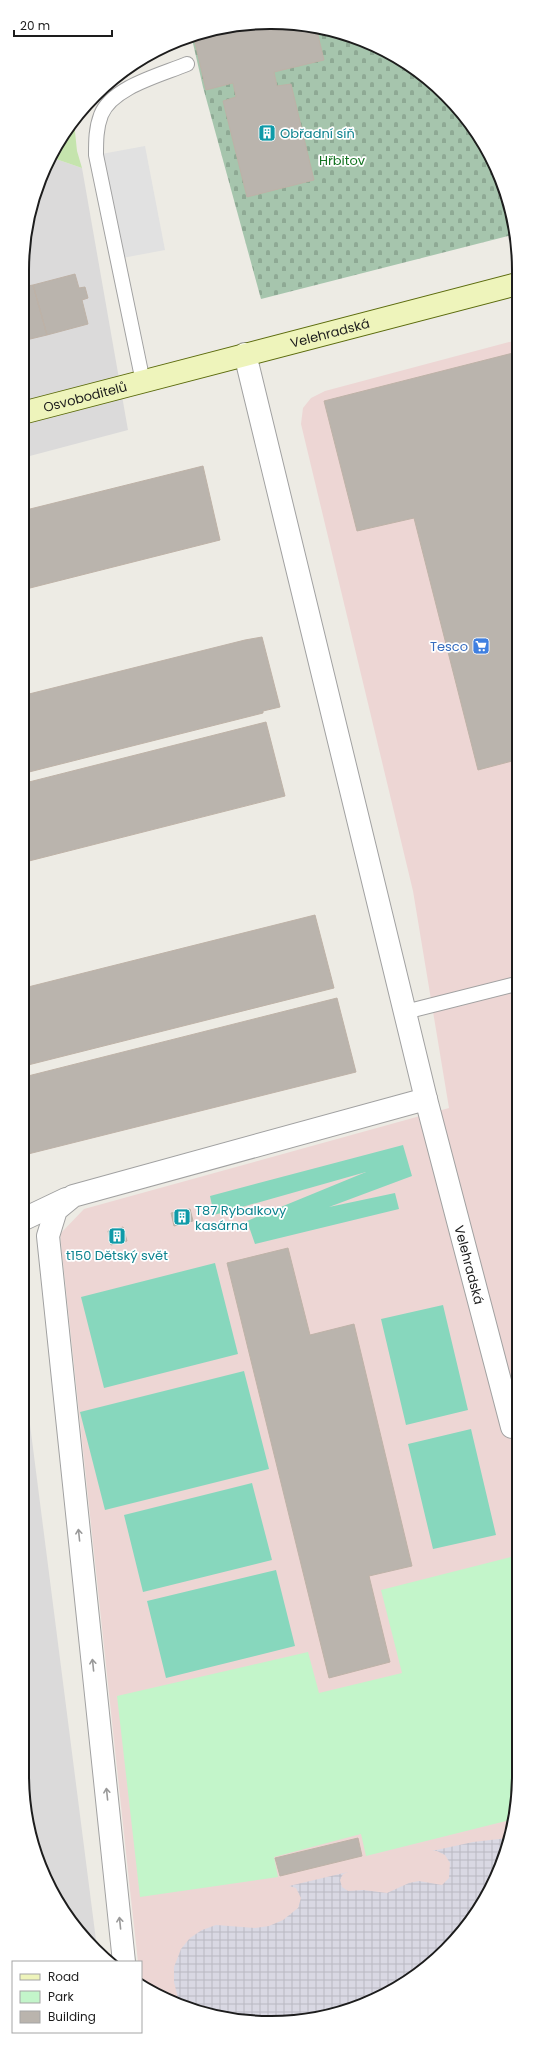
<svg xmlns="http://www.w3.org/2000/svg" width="541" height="2045" font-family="Poppins,sans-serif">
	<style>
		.residential { fill: #dbdada }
		.commercial { fill: #edd6d4 }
		.grass { fill: #c5e4ad }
		.cemetery { fill: url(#cemetery-stones) }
		.park { fill: #c3f5ca }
		.pitch { fill: #87d7bd }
		.parking { fill: #e1e1e1 }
		.plaza { fill: url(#plaza-grid) }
		.building { fill: #bab4ad; stroke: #beb2a7 }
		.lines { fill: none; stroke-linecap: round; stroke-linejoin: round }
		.service-casing { stroke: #a1a1a1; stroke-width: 16 }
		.minor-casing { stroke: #a1a1a1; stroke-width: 24 }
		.secondary-casing { stroke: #5c6b0d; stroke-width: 24 }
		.service { stroke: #fff; stroke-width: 14 }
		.minor { stroke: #fff; stroke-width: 22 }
		.secondary { stroke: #eef4bb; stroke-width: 22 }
		.oneway { stroke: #999 }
		.labels { text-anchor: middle; stroke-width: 3.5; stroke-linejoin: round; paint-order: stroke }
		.culture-label { font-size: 13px; fill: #0d838f; stroke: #fff; text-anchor: start }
		.park-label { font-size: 13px; fill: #137321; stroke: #fff }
		.street-label { font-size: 13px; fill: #1d1d1d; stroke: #fff }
		.shop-label { font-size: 13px; fill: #366cbe; stroke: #fff; text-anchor: end }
		.rim { fill: none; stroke: #1d1d1d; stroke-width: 2 }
	</style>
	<defs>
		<pattern id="cemetery-stones" width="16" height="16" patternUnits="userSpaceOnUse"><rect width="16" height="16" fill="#a6c5ad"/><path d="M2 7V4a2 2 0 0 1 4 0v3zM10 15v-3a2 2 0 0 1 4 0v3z" fill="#8ea994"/></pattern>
		<pattern id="plaza-grid" width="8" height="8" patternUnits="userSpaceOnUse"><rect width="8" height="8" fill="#d9d8e3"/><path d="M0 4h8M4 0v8" fill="none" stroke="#bab9c2"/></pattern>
	</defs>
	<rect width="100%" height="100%" fill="#edebe4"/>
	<path class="residential" d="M53,158L82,168L128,430L26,457L27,222Z
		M23,1370L97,1948L84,1939L41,1869L22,1774Z"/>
	<path class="commercial" d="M517,340L514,1823L477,1912L422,1972L335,2014L254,2022L160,1997L141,1982V1962H138L130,1890L60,1234L84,1209L449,1108L413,891L301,424L303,408L311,398L325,391Z"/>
	<path class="grass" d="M74,122L77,151L82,168L53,158L64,133Z"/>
	<path class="cemetery" d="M222,27H319L395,55L457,106L493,161L516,234L261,299L203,87L192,39Z"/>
	<path class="park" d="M515,1556L514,1819L366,1856L361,1834L274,1857L278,1877L140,1897L117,1696L308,1652L319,1693L402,1673L381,1590Z"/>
	<path class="pitch" d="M403,1145L412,1176L329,1207L395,1193L399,1209L255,1244L247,1221L366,1172L214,1215L210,1196Z
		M215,1263L238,1354L104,1388L81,1297Z
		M443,1305L468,1410L406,1425L381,1319Z
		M244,1371L269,1469L105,1510L80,1412Z
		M471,1429L496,1535L433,1549L408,1444Z
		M252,1483L272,1560L143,1592L124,1515Z
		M276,1570L295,1646L166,1678L147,1601Z"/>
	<path class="parking" d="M145,146L165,250L117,259L96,155Z"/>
	<path class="plaza" d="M508,1838L477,1912L422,1972L335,2014L254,2022L179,2002L174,1982V1967L181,1949L190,1938L202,1930L216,1925L255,1928L269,1926L283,1920L298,1908L301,1898L296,1888L289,1886L348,1872L343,1874L340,1880L342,1887L348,1891L363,1890L387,1893L409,1883L419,1881L442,1885L449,1878L450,1863L445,1855L437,1851H432L473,1842Z"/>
	<path class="building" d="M231,27H316L324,60L274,72L277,86L291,84L314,180L247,197L223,101L236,97L233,83L206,90L194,38Z
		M75,274L79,288L85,287L88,298L82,300L88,324L47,335L33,285Z
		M33,285L47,335L26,340L27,286Z
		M517,352L516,760L478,770L414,518L357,531L324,401Z
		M203,466L220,540L26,589V510Z
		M262,637L280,707L263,711V713L25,773V695L245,640Z
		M266,722L285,796L25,862V783Z
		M315,915L334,988L24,1066V988Z
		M337,998L356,1072L24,1155V1077Z
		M190,1209L193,1221L174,1226L171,1213Z
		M123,1227L127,1241L111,1245L108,1231Z
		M288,1248L310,1335L354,1324L412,1566L369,1576L390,1662L329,1678L227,1263Z
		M358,1838L362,1856L280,1876L275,1858Z"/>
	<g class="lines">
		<g class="service-casing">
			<path id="service" d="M143,382L96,155C96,141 96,128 101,115C112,87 161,75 187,64
				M405,1012L516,984"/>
		</g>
		<g class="minor-casing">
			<g id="minor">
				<path id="s1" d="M245,354L426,1099L512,1427L515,1426"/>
				<path d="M24,1219L66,1199"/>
				<path d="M124,1962L48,1236L56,1210L73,1196L426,1099"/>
			</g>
		</g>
		<g class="secondary-casing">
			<g id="secondary">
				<path id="s2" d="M26,412L517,284"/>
			</g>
		</g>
		<use href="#service" class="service"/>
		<use href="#minor" class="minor"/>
		<use href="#secondary" class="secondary"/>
	</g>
	<defs><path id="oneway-shaft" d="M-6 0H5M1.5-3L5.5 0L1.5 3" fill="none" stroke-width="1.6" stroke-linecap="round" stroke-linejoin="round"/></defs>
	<g class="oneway">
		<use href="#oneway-shaft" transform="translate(79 1535) rotate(-96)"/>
		<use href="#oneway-shaft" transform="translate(93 1665) rotate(-96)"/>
		<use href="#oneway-shaft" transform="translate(107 1794) rotate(-96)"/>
		<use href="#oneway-shaft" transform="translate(120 1923) rotate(-96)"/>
	</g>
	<defs>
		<g id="building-square" transform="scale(0.9)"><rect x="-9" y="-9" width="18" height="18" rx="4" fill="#0f9aa8" stroke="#fff"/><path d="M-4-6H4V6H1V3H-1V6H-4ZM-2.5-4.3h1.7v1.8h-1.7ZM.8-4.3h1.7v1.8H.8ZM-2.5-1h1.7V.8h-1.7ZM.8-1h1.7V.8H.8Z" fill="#fff"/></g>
		<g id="supermarket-square" transform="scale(0.9)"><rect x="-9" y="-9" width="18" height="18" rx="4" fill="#3f7fe0" stroke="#fff"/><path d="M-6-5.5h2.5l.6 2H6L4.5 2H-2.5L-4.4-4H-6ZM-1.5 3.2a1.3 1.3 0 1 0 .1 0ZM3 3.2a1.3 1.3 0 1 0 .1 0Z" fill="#fff"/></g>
	</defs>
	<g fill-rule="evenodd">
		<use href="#building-square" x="267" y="133"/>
		<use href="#supermarket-square" x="481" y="646"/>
		<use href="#building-square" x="182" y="1217"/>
		<use href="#building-square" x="117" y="1236"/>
	</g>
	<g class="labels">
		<g class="culture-label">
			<text x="280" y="138">Obřadní síň</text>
			<text x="195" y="1215">T87 Rybalkovy<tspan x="195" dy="15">kasárna</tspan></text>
			<text x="117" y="1260" text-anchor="middle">t150 Dětský svět</text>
		</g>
		<g class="park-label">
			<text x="342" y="165">Hřbitov</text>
		</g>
		<g class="street-label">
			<text dy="5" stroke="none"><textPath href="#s2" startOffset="314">Velehradská</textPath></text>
			<text dy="5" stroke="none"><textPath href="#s2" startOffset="61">Osvoboditelů</textPath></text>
			<text dy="5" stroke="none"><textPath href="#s1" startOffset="938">Velehradská</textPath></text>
		</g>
		<g class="shop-label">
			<text x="468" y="651">Tesco</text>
		</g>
	</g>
	<path d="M0 0H541V2045H0ZM270 29H271A241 241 0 0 1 512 270V1775A241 241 0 0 1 271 2016H270A241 241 0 0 1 29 1775V270A241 241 0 0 1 270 29Z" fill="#fff" fill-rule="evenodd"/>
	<path class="rim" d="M270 29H271A241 241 0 0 1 512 270V1775A241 241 0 0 1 271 2016H270A241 241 0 0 1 29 1775V270A241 241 0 0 1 270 29Z"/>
	<rect x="12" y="1961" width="130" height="72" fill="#ffffff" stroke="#a5a5a5"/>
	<rect x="20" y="1974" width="20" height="6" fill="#eef4bb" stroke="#a5a5a5"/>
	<text x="48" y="1981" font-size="12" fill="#1d1d1d">Road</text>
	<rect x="20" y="1991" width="20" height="12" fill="#c3f5ca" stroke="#a5a5a5"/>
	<text x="48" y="2001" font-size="12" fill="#1d1d1d">Park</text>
	<rect x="20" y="2011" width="20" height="12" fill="#bab4ad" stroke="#a5a5a5"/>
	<text x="48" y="2021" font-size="12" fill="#1d1d1d">Building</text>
	<path d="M14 30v6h98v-6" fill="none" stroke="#1d1d1d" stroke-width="2"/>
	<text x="20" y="30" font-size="12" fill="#1d1d1d" stroke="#ffffff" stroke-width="3" paint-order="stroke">20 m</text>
</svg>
